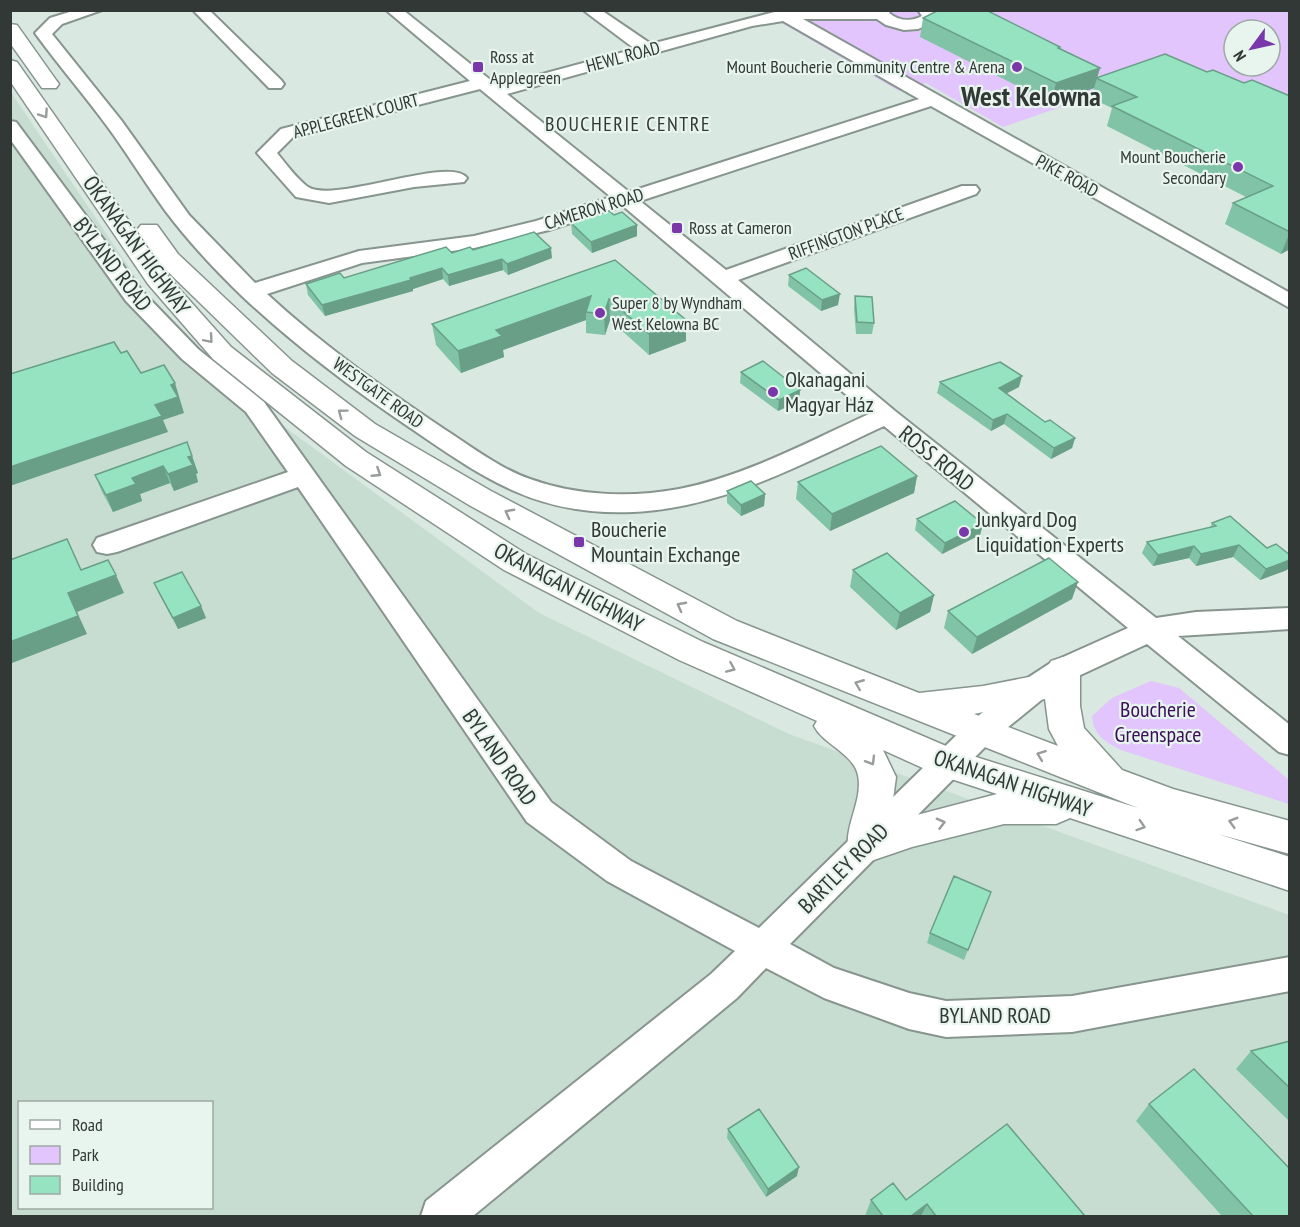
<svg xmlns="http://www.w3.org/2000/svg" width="1300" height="1227" font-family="'PT Sans Narrow',sans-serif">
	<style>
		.built { fill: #c7ddd2; fill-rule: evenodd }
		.green { fill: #e1c5fc; fill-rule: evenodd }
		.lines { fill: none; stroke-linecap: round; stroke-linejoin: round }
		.minor-casing { stroke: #87958e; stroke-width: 4 }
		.highway-casing { stroke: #87958e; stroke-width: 3 }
		.minor { fill: #fff; fill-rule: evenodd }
		.highway { fill: #fff; fill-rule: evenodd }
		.wall { fill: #81c3a6 }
		.shaded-wall { fill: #699f87 }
		.building { fill: #96e3c1; stroke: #699f87; stroke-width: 1.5 }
		.oneway { stroke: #989c9a }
		.poi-dot { fill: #7a37aa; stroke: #e7f5ee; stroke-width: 2 }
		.labels { text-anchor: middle; stroke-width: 4.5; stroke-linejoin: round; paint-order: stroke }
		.far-poi-label { font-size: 18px; fill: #323835; stroke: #e7f5ee; text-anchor: start }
		.far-street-label { font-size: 18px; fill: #323835; stroke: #e7f5ee }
		.far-neighbourhood-label { font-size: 20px; letter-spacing: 1.5px; fill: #323835; stroke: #e7f5ee }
		.street-label { font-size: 22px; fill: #323835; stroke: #e7f5ee }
		.poi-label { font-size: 22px; fill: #323835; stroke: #e7f5ee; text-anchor: start }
		.park-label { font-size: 22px; fill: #3c1058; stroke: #e7f5ee }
		.far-town-label { font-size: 28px; font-weight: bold; fill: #323835; stroke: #e7f5ee }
	</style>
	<rect width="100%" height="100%" fill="#d9e8e1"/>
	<path class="built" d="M10,91L145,291L204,352L282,425L539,613L789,734L1289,915V1216H11ZM20,1102H212V1208H20Z"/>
	<path class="green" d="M761,11H1289V114L1168,70L1003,127L926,83L899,91ZM1234,30H1270V66H1234Z
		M1151,681L1179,688L1289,780V804L1124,751C1108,744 1093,736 1092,716L1112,698Z"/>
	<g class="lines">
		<g class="minor-casing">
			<path id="minor" d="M76,10H102L62,24L52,34L121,120L189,215L255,283L359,251L474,236L536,221L611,197L480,89L293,137L277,153C286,164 297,179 308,187C334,204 450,155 467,178L464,182L414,187L329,203L296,197L257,153L281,129L470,81L386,10H403L498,86L635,49L583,10H601L651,44L782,10H891L889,13C899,21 911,22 922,16L918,10H934L938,16L935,22L918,29L904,30L886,25L877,19H803L1290,293V308L931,106L640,201L726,270L962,186H976L979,190L976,194L738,280L895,411L1156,618L1196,612L1290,608V629L1178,636L1290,725V755L1279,752L1147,644L1074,678L1045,697L991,741L790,944L834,968L909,993L946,1001L1072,996L1290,957V991L1072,1032L946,1037L909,1029L824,998L766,968L737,998L473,1216H421L426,1201L711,974L735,951L607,881L527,822L298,487L117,552L107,554L97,552L93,545L97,538L288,472L246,412L182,359L126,301L10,139V121L16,122L142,291L198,349L264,402L551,802L631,861L759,928L969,723L1023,681L1052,662L1128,628L884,426C804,463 723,508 633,512C536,516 485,479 409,427C351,388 293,344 242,296C215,270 187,240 164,209C145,183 129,156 110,130C86,97 59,66 35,33L50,18ZM783,21L919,99L629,192L507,94L752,26ZM623,206L869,414C808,442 745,476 679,489C630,498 577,496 530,479C499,468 472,447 444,429C382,387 321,344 267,294L362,263L474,248L549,230Z
				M193,10H209L281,80L284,84L281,88H269Z"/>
		</g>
		<g class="highway-casing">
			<path id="highway" d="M10,24L17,25L56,80L59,84L56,88H42L10,43Z
				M10,60L17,62L166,274L231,347L366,452L526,554L703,642L960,752L1138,808L713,639L469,505L355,436L272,373L160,264L137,230L141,225H157L178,254L292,361L375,424L491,491L737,621L919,693L983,686L1034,676L1045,679L1046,670L1051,661L1063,657L1075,661L1080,670V706L1084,728L1122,770L1173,789L1290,821V854L1218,834L1290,857V891L1070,818L1056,824H1004L912,847L865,863L851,858C839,832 864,803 858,775C853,753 824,745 814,726L817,721L679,660L504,570L346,466L213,359L148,284L10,81ZM1045,699L1049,729L1058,746L974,714ZM883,750L936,774L997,794L890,822L896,777Z"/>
		</g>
		<use href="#minor" class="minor"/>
		<use href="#highway" class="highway"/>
	</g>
	<path class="wall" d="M923,18L1060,48L1100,68L1097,78L1207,72L1290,96V249L1281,254L1225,224L1233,203L1246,197L1107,126L1112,108L1091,98L1094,88L1051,103L920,37Z
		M614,215L637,225V236L592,253L572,234L571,223Z
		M473,250L552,258L508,275L503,270L449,286L443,279L413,289V291L325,316L308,295L306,284L344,278Z
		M615,260L686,320V341L649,355L610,320L605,335L586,333V320L503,350L504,357L461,373L436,345L432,324Z
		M789,275L838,305L821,311L788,286Z
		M855,296L874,323L872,334H856L854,308Z
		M741,372L800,390L799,401L778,411L740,383Z
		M940,382L1019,387L1006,393L1045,422L1075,438L1072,448L1051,459L1004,424L991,431L937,393Z
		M187,442L198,473L196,474L198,482L174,491L170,483L140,494L142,501L113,512L102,492L95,475Z
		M917,476L914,493L830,531L796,499L798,482Z
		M727,491L765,494L764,506L741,516L727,503Z
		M917,519L983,524L980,535L942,554L915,530Z
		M1212,523L1267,548L1290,555V565L1287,570L1260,580L1233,557L1196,566L1189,558L1153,566L1142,553L1147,542L1210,528Z
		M853,570L934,595L930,612L896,630L850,587Z
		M154,583L201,606L206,618L178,629L159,594Z
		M1072,599L972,654L944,628L948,611Z
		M991,892L964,960L927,943L930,933Z
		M1290,1041V1122L1236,1069L1251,1051Z
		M1149,1104L1290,1216H1222L1136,1121Z
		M728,1129L797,1176L766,1197L727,1138Z
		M871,1200H906L1085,1216H865Z"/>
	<path class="shaded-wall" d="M1100,68L1094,88L1051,103L1056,83Z
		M637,225V236L592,253L591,242Z
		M1290,232V249L1281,254Z
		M551,248L552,258L508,275L507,264Z
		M502,259L503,270L449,286L448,275Z
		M442,268L443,279L413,289V291L325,316L322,305Z
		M840,294L838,305L821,311L822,300Z
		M591,296L586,312V320L503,350L504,357L461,373L458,351L496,330Z
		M609,299L610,320L605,335L604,314Z
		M686,320V341L649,355V334Z
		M1022,376L1019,387L996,399L999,388Z
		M175,383L184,413L163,420L168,432L10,486V467L155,405L171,385Z
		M800,390L799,401L778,411L779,400Z
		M1007,414L1004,424L991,431L993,420Z
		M1075,438L1072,448L1051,459L1054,448Z
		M192,456L198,473L196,474L198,482L174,491L168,474L188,457Z
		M163,466L170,483L140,494L142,501L113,512L106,495L132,478Z
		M917,476L914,493L830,531L832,514Z
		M765,494L764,506L741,516V505Z
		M983,524L980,535L942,554L945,543Z
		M1239,545L1233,557L1196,566L1201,554Z
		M1194,546L1189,558L1153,566L1158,555Z
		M1290,560V565L1287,570L1260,580L1266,569Z
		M116,575L124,593L77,612L87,634L12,663L10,660V642L68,593Z
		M1078,582L1072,599L972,654L977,637Z
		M934,595L930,612L896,630L900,613Z
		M201,606L206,618L178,629L173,618Z
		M799,1167L797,1176L766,1197L768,1189Z
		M927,1204L921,1216H911Z"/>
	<path class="building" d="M939,10H986L1060,47L1058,48L1100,68L1056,83L923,18Z
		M1165,54L1207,72L1213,70L1244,83L1252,80L1290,96V232L1233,203L1273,186L1112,106L1137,97L1096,78Z
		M609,211L614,215L622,212L637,225L591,242L571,223Z
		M534,232L551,248L507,264L502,259L448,275L442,268L410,278L411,280L322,305L306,284L340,273L344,278L446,247L452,253L470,247L473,250Z
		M615,260L686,320L649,334L609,299L604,314L586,312L591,296L496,330L502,336L458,351L432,324Z
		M806,268L840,294L822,300L789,275Z
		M855,296L872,297L874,323L857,322Z
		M114,342L121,353L127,351L141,373L164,365L175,383L171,385L178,397L155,405L162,416L10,467V374Z
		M763,361L800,390L779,400L741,372Z
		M1000,362L1022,376L999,388L1045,422L1050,420L1075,438L1054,448L1007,414L993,420L940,382Z
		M187,442L192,456L188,457L193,465L168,474L163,466L132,478L136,484L106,495L95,475Z
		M881,446L917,476L832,514L798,482Z
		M751,481L765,494L741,505L727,491Z
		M955,501L983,524L945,543L917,519Z
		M1230,516L1267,548L1276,544L1290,555V560L1266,569L1239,545L1201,554L1194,546L1158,555L1147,542L1216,526L1212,523Z
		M67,539L81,570L108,560L116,575L68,593L78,616L10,642V560Z
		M887,553L934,595L900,613L853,570Z
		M1049,558L1078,582L977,637L948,611Z
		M182,572L201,606L173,618L154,583Z
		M954,876L991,892L968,950L930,933Z
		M1290,1041V1088L1251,1051Z
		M1194,1069L1290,1169V1216H1253L1149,1104Z
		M759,1109L799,1167L768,1189L728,1129Z
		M1007,1124L1085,1216H936L927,1204L911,1216H883L871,1200L893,1183L906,1200Z"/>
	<defs><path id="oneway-chevron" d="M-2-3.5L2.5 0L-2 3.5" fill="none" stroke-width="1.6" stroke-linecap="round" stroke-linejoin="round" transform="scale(1.5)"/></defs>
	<g class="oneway">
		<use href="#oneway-chevron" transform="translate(44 114) rotate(56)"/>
		<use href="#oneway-chevron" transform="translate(209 339) rotate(49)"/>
		<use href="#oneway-chevron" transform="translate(342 413) rotate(-143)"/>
		<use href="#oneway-chevron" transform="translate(377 473) rotate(33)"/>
		<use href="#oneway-chevron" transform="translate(509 513) rotate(-152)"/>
		<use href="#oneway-chevron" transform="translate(681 606) rotate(-152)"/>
		<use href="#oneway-chevron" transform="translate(731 668) rotate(23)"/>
		<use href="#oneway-chevron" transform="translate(859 684) rotate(-158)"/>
		<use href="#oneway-chevron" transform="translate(1041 755) rotate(-159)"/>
		<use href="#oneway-chevron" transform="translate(871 761) rotate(59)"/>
		<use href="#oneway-chevron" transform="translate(1233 822) rotate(-164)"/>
		<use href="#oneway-chevron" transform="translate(941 823) rotate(-15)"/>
		<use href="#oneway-chevron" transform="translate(1141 826) rotate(18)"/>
	</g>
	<g class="poi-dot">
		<rect x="472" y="61" width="12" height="12" rx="3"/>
		<circle cx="1017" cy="67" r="6"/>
		<circle cx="1238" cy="167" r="6"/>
		<rect x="671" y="222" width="12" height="12" rx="3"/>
		<circle cx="600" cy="313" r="6"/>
		<circle cx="773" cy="392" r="6"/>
		<circle cx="964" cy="532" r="6"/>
		<rect x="573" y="536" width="12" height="12" rx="3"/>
	</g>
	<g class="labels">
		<g class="far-poi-label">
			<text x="490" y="63">Ross at<tspan x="490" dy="21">Applegreen</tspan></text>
			<text x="1005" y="73" text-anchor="end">Mount Boucherie Community Centre &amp; Arena</text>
			<text x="1226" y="163" text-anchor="end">Mount Boucherie<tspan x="1226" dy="21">Secondary</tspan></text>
			<text x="689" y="234">Ross at Cameron</text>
			<text x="612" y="309">Super 8 by Wyndham<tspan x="612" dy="21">West Kelowna BC</tspan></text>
		</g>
		<g class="far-street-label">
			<text transform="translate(623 57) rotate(-15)" y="6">HEWL ROAD</text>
			<text transform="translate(356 116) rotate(-15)" y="6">APPLEGREEN COURT</text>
			<text transform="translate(1067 176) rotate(29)" y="6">PIKE ROAD</text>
			<text transform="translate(594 209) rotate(-17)" y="6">CAMERON ROAD</text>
			<text transform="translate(846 234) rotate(-20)" y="6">RIFFINGTON PLACE</text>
			<text transform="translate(378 393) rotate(36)" y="6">WESTGATE ROAD</text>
		</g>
		<g class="far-neighbourhood-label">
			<text x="628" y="131">BOUCHERIE CENTRE</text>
		</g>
		<g class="street-label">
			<text transform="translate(137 245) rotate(54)" y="8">OKANAGAN HIGHWAY</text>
			<text transform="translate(113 264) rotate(52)" y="8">BYLAND ROAD</text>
			<text transform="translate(937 458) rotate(39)" y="8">ROSS ROAD</text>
			<text transform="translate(569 587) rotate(28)" y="8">OKANAGAN HIGHWAY</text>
			<text transform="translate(500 757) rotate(55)" y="8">BYLAND ROAD</text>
			<text transform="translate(1013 783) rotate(19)" y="8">OKANAGAN HIGHWAY</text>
			<text transform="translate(843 868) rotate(-45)" y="8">BARTLEY ROAD</text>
			<text x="995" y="1023">BYLAND ROAD</text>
		</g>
		<g class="poi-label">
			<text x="785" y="387">Okanagani<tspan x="785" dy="25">Magyar Ház</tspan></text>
			<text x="976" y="527">Junkyard Dog<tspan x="976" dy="25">Liquidation Experts</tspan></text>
			<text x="591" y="537">Boucherie<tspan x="591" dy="25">Mountain Exchange</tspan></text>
		</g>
		<g class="park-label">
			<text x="1158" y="717">Boucherie<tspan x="1158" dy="25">Greenspace</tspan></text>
		</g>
		<g class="far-town-label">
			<text x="1031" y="106">West Kelowna</text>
		</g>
	</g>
	<rect width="1300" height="1227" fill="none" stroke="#323835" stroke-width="24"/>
	<rect x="18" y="1101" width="195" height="108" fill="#e7f5ee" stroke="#9fa9a4" stroke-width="1.5"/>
	<rect x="30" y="1120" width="30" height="9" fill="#ffffff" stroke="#9fa9a4" stroke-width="1.5"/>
	<text x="72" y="1131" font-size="18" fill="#323835">Road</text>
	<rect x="30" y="1146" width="30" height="18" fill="#e1c5fc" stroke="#9fa9a4" stroke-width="1.5"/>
	<text x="72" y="1161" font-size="18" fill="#323835">Park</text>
	<rect x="30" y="1176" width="30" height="18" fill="#96e3c1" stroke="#9fa9a4" stroke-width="1.5"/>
	<text x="72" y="1191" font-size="18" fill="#323835">Building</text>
	<g transform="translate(1252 48) rotate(237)"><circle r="28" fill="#e7f5ee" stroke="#9fa9a4" stroke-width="1.5"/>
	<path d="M0-4.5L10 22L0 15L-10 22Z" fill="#7a37aa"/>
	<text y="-9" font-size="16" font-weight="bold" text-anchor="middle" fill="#323835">N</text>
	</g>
</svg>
